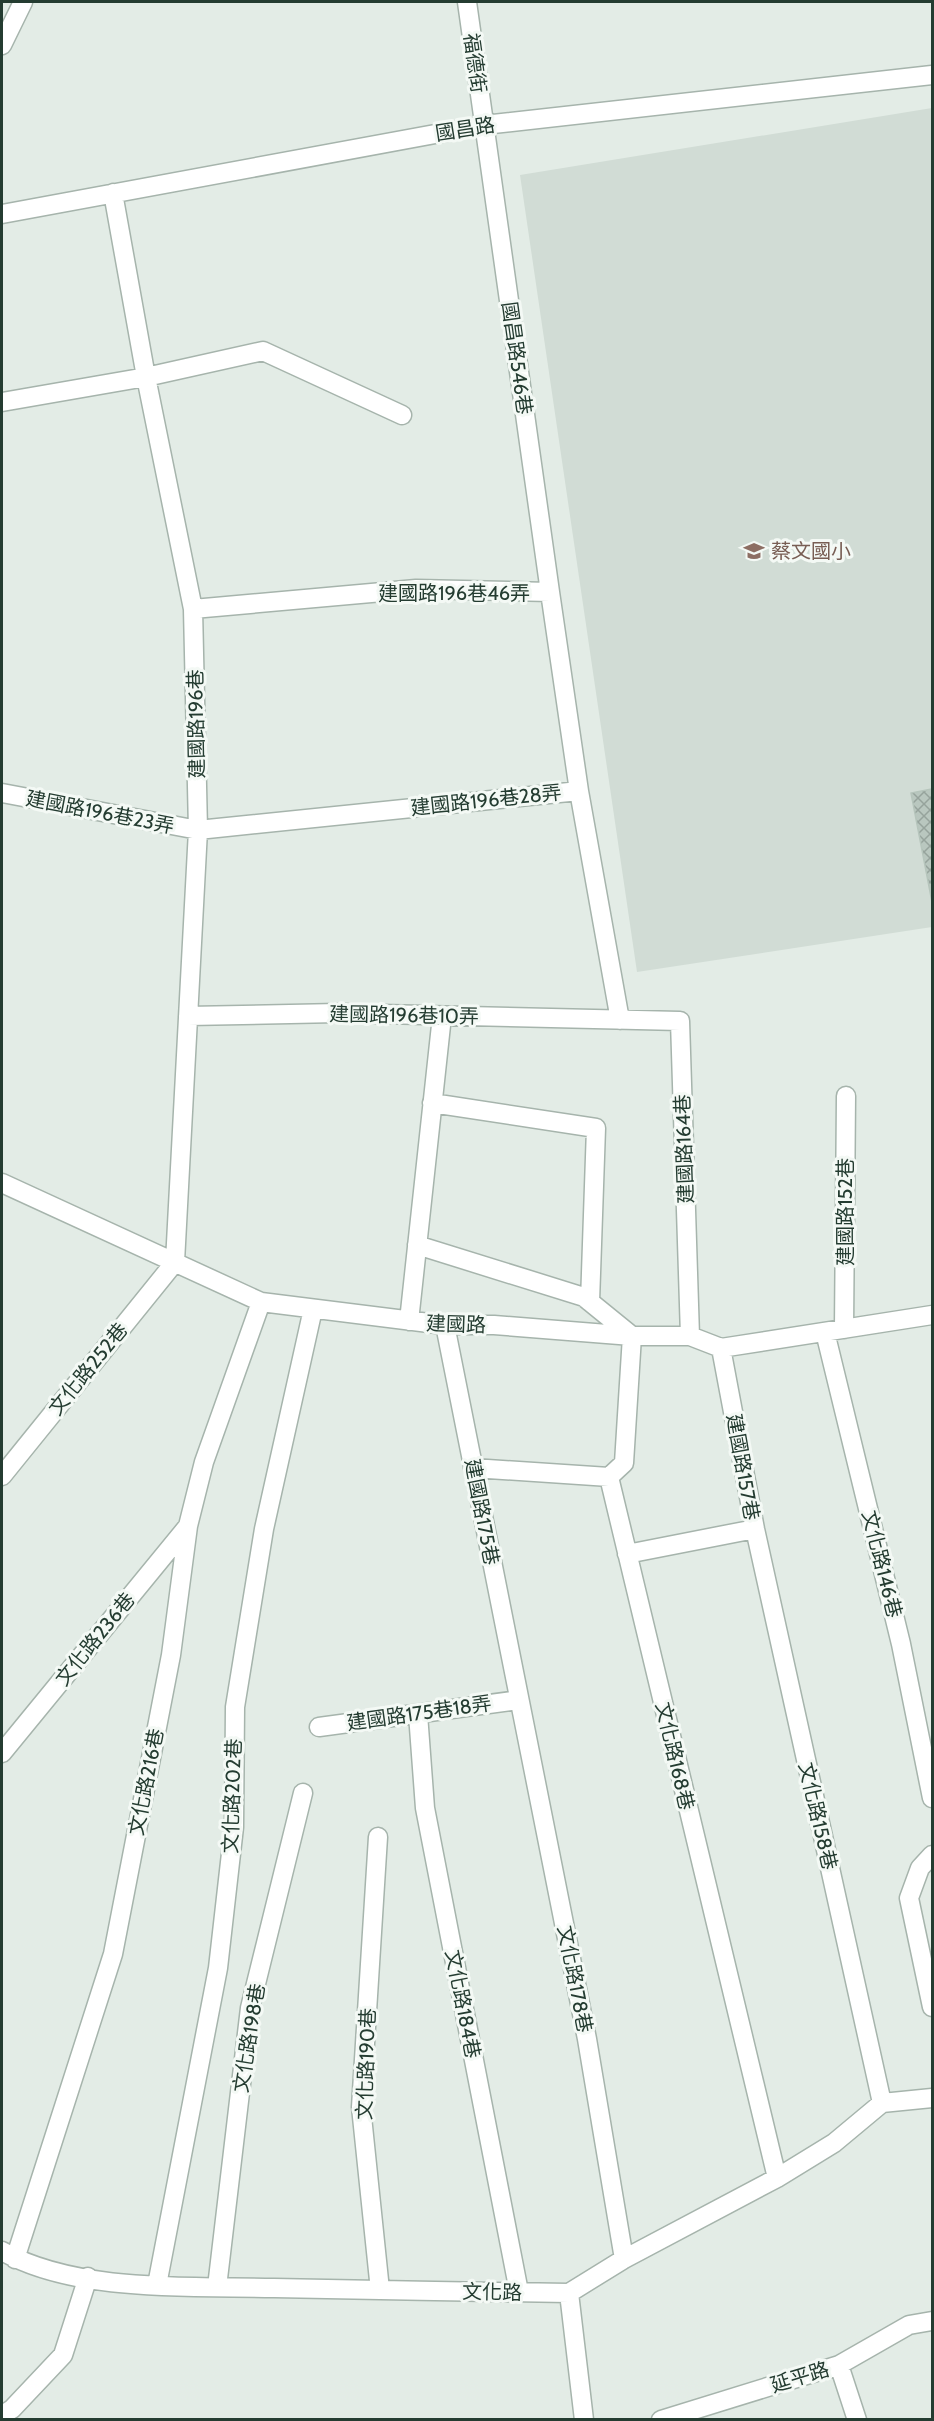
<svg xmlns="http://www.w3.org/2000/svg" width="934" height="2421" font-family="Cabin,'Noto Sans TC',sans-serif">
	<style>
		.built { fill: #d1dcd5 }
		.building { fill: url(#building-cross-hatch); stroke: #b6c5bc; stroke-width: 1.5 }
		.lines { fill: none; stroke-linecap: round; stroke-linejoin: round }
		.minor-casing { stroke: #a6b4ac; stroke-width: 21 }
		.minor { stroke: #fff; stroke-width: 18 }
		.labels { text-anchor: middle; stroke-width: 6; stroke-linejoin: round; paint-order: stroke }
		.street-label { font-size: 20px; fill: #243c31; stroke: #f4f9f5 }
		.education-label { font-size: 20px; fill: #785e54; stroke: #f4f9f5; text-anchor: start }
	</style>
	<defs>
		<pattern id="building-cross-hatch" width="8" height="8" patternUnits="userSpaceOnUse" patternTransform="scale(1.5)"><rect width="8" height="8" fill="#b9c7bf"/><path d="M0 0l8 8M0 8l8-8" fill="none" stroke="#96a39c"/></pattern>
	</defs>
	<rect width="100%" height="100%" fill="#e3ece6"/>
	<path class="built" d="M932,108V927L637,972L520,175Z"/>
	<path class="building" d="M932,789V902L911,793Z"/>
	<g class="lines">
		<g class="minor-casing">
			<path id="minor" d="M467,2L550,592
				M2,45L23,2
				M2,214L484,125L932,75
				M2,402L146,377L263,351L402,415
				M193,609L416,589L550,592L579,791
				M2,793L198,830L579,791L620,1020
				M188,1016L338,1013L680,1021L690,1336
				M432,1103L596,1128L590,1302
				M2,1183L261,1302L445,1325H494L632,1336H690L721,1348L932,1315
				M417,1245L584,1297L632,1336L624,1463L609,1477L777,2178
				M409,1321L442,1016
				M445,1325L587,2039L624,2259
				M844,1329L846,1096
				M825,1332L901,1644L932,1798
				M721,1348L755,1529L882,2103
				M473,1468L609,1477
				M2,1476L175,1262L198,830L193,609L146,377L113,193
				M627,1554L755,1529
				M418,1714L425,1808L519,2292
				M319,1727L519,1700
				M2,1753L188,1526
				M378,1837L361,2107L380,2290
				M932,1855L920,1868L909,1898L932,2007
				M2,2251C76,2293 191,2286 274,2288C372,2290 471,2292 569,2293L624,2259L777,2178L834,2143L882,2103L932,2098
				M15,2259L113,1954L171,1655L188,1526L204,1462L261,1302
				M157,2285L218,1968L234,1827L235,1707L264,1529L313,1309
				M217,2287L250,2008L303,1793
				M569,2293L584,2420
				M839,2365L857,2420
				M2,2415L12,2409L63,2355L88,2277
				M661,2420L839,2365L909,2325L932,2321"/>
		</g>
		<use href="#minor" class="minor"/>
	</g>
	<defs>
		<g id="school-bare" transform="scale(1.62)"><path d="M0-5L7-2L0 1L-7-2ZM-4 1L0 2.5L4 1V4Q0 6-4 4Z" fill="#8d6e63" stroke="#f4f9f5" stroke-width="2.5" paint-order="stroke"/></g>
	</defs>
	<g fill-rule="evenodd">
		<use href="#school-bare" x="754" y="551"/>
	</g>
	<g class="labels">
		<g class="street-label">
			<text transform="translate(475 63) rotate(82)" y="7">福德街</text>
			<text transform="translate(465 129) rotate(-9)" y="7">國昌路</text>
			<text transform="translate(517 358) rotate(82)" y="7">國昌路546巷</text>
			<text x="454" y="600">建國路196巷46弄</text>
			<text transform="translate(196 724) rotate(-91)" y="7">建國路196巷</text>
			<text transform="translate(486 800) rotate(-6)" y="7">建國路196巷28弄</text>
			<text transform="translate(100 812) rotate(11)" y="7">建國路196巷23弄</text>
			<text transform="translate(404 1015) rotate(1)" y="7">建國路196巷10弄</text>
			<text transform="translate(684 1149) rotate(-92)" y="7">建國路164巷</text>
			<text transform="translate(845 1212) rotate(-90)" y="7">建國路152巷</text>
			<text transform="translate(456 1324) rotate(2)" y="7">建國路</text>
			<text transform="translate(88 1369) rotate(-51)" y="7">文化路252巷</text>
			<text transform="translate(743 1467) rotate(80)" y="7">建國路157巷</text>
			<text transform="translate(482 1512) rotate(79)" y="7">建國路175巷</text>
			<text transform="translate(882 1564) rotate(76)" y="7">文化路146巷</text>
			<text transform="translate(95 1639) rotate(-51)" y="7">文化路236巷</text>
			<text transform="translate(419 1713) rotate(-8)" y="7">建國路175巷18弄</text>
			<text transform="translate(675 1756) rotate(77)" y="7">文化路168巷</text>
			<text transform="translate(146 1782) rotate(-79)" y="7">文化路216巷</text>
			<text transform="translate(232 1796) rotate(-88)" y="7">文化路202巷</text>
			<text transform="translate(818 1816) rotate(77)" y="7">文化路158巷</text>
			<text transform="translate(575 1979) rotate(79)" y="7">文化路178巷</text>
			<text transform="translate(463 2004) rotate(79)" y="7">文化路184巷</text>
			<text transform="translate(249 2038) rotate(-81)" y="7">文化路198巷</text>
			<text transform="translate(366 2064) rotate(-88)" y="7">文化路190巷</text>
			<text transform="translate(492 2292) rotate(1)" y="7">文化路</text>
			<text transform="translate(800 2377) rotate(-17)" y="7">延平路</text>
		</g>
		<g class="education-label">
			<text x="771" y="558">蔡文國小</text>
		</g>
	</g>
	<rect width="934" height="2421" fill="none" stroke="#243c31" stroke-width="6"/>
</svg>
